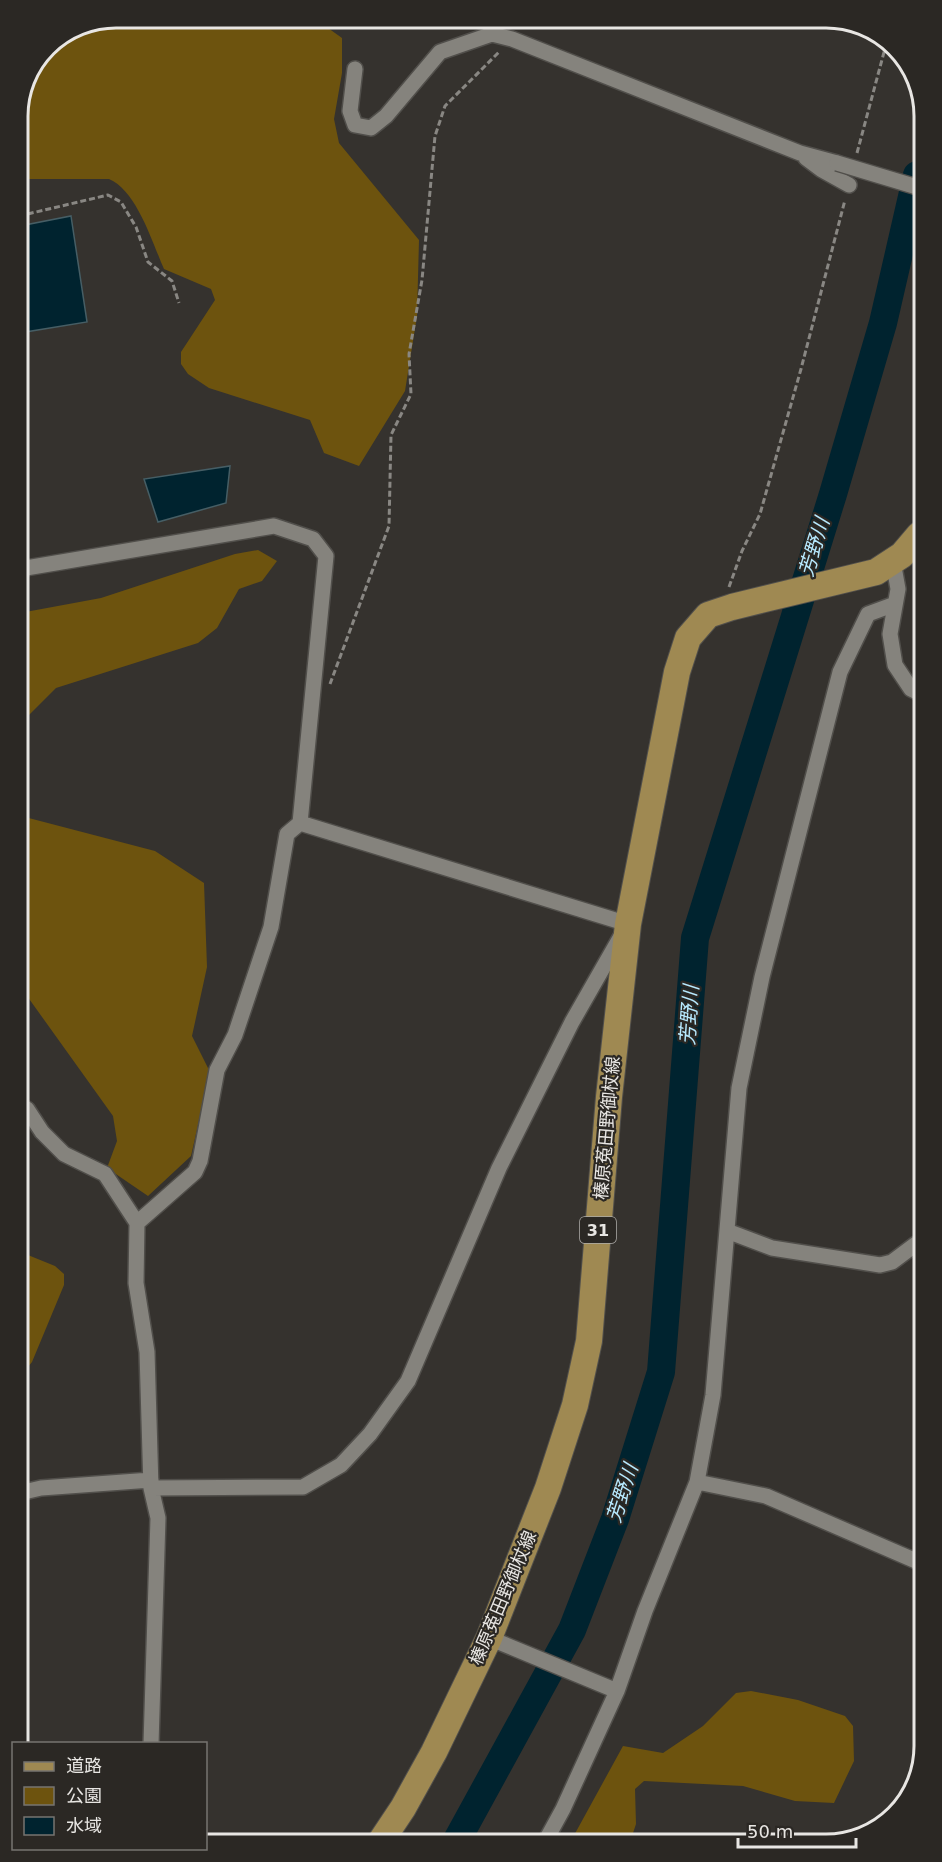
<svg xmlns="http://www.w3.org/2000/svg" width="942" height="1862" font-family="'DejaVu Sans','Noto Sans JP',sans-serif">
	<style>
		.green { fill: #6d530e }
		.water { fill: #00232f; stroke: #465e65; stroke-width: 1.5 }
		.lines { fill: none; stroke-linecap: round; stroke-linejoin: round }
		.river { stroke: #00232f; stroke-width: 28 }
		.minor-casing { stroke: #514f4b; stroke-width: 18 }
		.primary-casing { stroke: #514f4b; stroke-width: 28 }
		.path { stroke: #898783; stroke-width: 3; stroke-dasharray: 6 3; stroke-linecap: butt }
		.minor { stroke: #85837d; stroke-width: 15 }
		.primary { stroke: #9f8952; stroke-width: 26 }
		.minor-bridge-casing { stroke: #514f4b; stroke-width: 18; stroke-linecap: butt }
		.minor-bridge { stroke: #85837d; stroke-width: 15 }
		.labels { text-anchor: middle; stroke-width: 4.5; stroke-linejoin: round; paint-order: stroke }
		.shield { fill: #2b2824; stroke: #afadaa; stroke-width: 1.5 }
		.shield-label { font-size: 16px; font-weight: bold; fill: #e8e6e3 }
		.street-label { font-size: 18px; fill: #e8e6e3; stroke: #2b2824 }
		.water-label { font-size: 20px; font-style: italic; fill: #b7e9fe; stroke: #2b2824 }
		.rim { fill: none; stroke: #e8e6e3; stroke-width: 3 }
	</style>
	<rect width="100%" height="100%" fill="#35322e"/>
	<path class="green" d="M117,18H314L342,38V73L334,119L339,143L419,240L417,316L405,391L359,466L324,453L310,420L209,388L188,374L181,364V352L215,300L211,289L164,269C152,242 137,191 109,179H22L19,188L18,111L47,47Z
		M258,550L277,561L262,581L239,589L217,628L198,643L56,688L21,723L20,613L101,598L235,554Z
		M21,816L155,851L204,883L207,967L192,1036L210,1072L191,1156L148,1196L107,1168L117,1141L113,1116L22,989Z
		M23,1253L55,1266L64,1274V1285L32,1362L24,1372Z
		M751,1691L798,1700L845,1716L853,1726L854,1761L834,1803L795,1801L743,1786L644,1781L635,1789L636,1824L631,1839H572L623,1746L663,1753L703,1726L736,1693Z"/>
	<path class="water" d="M71,216L87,322L19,333V242L25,225Z
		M230,466L226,503L158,522L144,479Z"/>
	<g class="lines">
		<path class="river" d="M457,1840L572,1630L615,1519L661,1372L695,938L833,494L883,323L917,175"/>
		<g class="minor-casing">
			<path id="minor" d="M355,69L350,111L355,125L371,128L386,116L440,52L492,34L512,39L800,153L837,163
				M806,158L822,170L849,185
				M893,561L898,589L890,634L895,665L911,689L919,693
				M20,569L274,526L313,539L326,556L300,823L287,834L271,927L235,1035L217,1070L200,1161L195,1172L137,1223
				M22,1107L27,1109L42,1132L64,1154L105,1174L137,1223L136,1283L147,1352L151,1488L158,1518L151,1744
				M727,1231L772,1248L880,1265L892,1262L916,1244H922
				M697,1482L766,1496L923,1564
				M151,1488L303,1487L341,1465L370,1434L408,1381L499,1168L572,1022L628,924L300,823
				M24,1492L41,1488L151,1480
				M489,1638L617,1691
				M546,1840L563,1809L617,1691L645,1611L697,1482L713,1395L739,1088L762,977L840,672L868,614L895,604"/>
		</g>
		<g class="primary-casing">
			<path id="primary" d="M381,1841L403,1808L434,1752L489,1638L548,1488L575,1405L589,1341L609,1097L628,924L677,672L688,638L708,615L732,607L876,572L902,555L919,535"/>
		</g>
		<path class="path" d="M857,153L887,41
			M19,216L108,195L121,202L136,227L148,262L172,281L179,303
			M729,587L742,551L760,514L801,369L845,200
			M330,684L389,526L391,435L411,394L409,354L422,280L435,136L445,106L500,51"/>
		<use href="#minor" class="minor"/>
		<use href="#primary" class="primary"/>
		<g class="minor-bridge-casing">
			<path id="minor-bridge" d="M837,163L917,187"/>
		</g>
		<use href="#minor-bridge" class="minor-bridge"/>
	</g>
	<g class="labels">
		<rect class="shield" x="580" y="1217" width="36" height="26" rx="4.5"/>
		<g class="shield-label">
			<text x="598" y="1236">31</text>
		</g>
		<g class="street-label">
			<text transform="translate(607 1128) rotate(-85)" y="6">榛原菟田野御杖線</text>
			<text transform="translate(503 1598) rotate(-67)" y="6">榛原菟田野御杖線</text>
		</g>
		<g class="water-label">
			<text transform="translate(814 547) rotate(-73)" y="7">芳野川</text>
			<text transform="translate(689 1015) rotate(-86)" y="7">芳野川</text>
			<text transform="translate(622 1493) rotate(-72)" y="7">芳野川</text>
		</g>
	</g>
	<path d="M0 0H942V1862H0ZM116 28H826A88 88 0 0 1 914 116V1746A88 88 0 0 1 826 1834H116A88 88 0 0 1 28 1746V116A88 88 0 0 1 116 28Z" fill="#2b2824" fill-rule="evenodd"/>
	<path class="rim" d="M116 28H826A88 88 0 0 1 914 116V1746A88 88 0 0 1 826 1834H116A88 88 0 0 1 28 1746V116A88 88 0 0 1 116 28Z"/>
	<rect x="12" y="1742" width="195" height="108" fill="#2b2824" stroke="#777470" stroke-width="1.5"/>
	<rect x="24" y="1762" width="30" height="9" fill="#9f8952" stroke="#777470" stroke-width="1.5"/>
	<text x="66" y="1772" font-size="18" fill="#e8e6e3">道路</text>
	<rect x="24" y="1787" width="30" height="18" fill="#6d530e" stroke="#777470" stroke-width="1.5"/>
	<text x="66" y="1802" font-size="18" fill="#e8e6e3">公園</text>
	<rect x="24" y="1817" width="30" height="18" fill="#00232f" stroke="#777470" stroke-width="1.5"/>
	<text x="66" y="1832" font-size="18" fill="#e8e6e3">水域</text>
	<path d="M738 1838v9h118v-9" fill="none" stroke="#e8e6e3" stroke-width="3"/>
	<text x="747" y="1838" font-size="18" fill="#e8e6e3" stroke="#2b2824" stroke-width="4.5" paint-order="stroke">50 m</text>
</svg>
